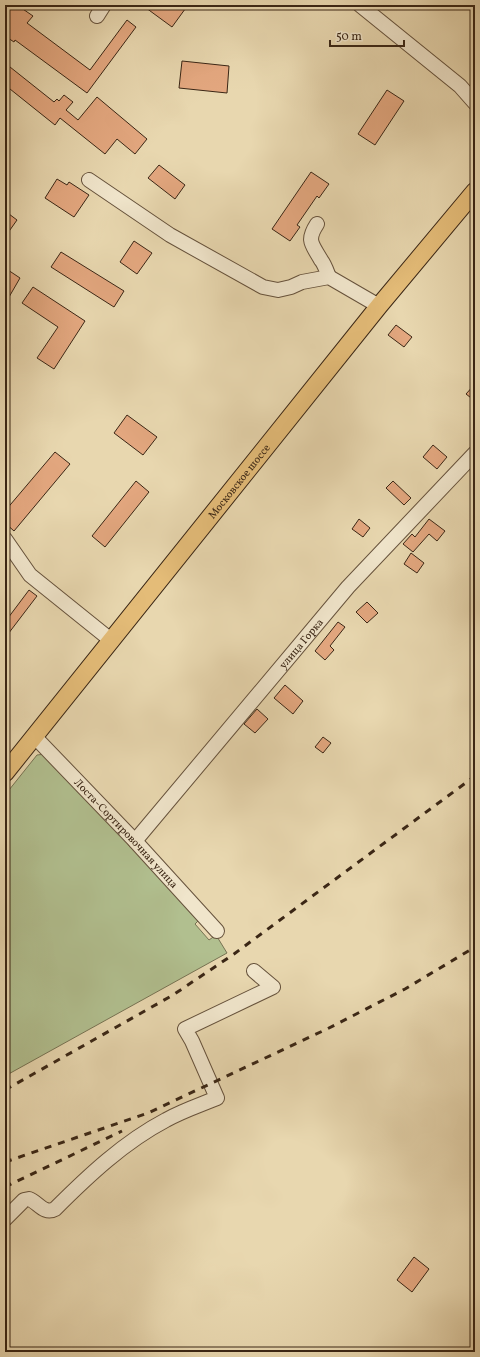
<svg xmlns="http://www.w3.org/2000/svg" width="480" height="1357" font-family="Vollkorn,serif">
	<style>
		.green { fill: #b1bf8f; stroke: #767252 }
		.building { fill: #e3a77f; stroke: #3a2615 }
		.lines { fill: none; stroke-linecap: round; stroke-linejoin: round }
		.minor-casing { stroke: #66523c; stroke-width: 16 }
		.major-casing { stroke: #3a2615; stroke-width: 19 }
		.minor { stroke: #f0e5cb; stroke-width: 14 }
		.major { stroke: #e4bc78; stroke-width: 17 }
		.rail { stroke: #3a2615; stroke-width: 3; stroke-dasharray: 7 7; stroke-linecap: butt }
		.labels { text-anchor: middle; stroke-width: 3.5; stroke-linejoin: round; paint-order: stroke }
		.street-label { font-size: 11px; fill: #3a2615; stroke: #f0e5cb }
	</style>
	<rect width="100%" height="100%" fill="#e8d7af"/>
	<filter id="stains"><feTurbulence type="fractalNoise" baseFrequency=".005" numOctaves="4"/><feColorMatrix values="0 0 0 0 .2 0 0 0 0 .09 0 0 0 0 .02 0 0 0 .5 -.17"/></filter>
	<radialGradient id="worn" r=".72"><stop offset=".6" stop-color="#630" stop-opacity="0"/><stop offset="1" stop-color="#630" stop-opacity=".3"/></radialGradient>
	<path class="green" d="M46,754L201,918L195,924L209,940L216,935L227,953L5,1076V795L37,755Z"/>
	<path class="building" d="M5,5H17L33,16L27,23L90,70L127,20L136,27L87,93L15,40L14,42L5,36Z
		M142,5H188L172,27Z
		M182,61L229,66L227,93L179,88Z
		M5,63L54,102L57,99L59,101L64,95L73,102L66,110L78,120L97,97L147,139L135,154L117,139L105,154L60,118L55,125L5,85Z
		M387,90L404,101L375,145L358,134Z
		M159,165L185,185L175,199L148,178Z
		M311,172L329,184L319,198L317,196L297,225L300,227L290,241L272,229Z
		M57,179L67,185L69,182L89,195L74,217L45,198Z
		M5,211L17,220L5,237Z
		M134,241L152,253L137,274L120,262Z
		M61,252L124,291L114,307L51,267Z
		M8,270L20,278L5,304V275Z
		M33,287L85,321L54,369L37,358L58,327L22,303Z
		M396,325L412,337L404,347L388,335Z
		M475,384V401L466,394Z
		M127,415L157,437L143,455L114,433Z
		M433,445L447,457L437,469L423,457Z
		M55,452L70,464L14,531L5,523V511Z
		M136,481L149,492L105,547L92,536Z
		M393,481L411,498L404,505L386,488Z
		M359,519L370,528L363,537L352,529Z
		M429,519L445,531L437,541L429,534L413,552L403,544L412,534L415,537Z
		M411,553L424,563L417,573L404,564Z
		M29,590L37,596L5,638V622Z
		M367,602L378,613L367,623L356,612Z
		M338,622L345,627L330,646L334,650L325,660L315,651Z
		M285,685L303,701L293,714L274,698Z
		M257,709L268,719L255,733L244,724Z
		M323,737L331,743L323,753L315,747Z
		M414,1257L429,1269L412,1292L397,1280Z"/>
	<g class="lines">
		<g class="minor-casing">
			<g id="minor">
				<path d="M360,5L460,86L475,103"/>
				<path d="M97,16L104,5"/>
				<path d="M89,180L170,235L263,287L278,290L291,287L302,282L329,277L379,306"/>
				<path d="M317,224C306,241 312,244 321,260C325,265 327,272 329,277"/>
				<path d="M5,539L30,575L112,641"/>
				<path id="s1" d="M34,736L135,841L217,931"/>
				<path id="s2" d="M135,841L348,587L475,453"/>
				<path d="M5,1219L24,1200L29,1199C38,1202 44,1215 55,1209C88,1176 124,1142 166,1120C182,1111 200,1105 217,1098L192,1041L185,1029L273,987L254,971"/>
			</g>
		</g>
		<g class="major-casing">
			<g id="major">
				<path id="s3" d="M5,773L379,306L475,191"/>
			</g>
		</g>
		<use href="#minor" class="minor"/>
		<use href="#major" class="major"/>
		<path class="rail" d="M5,1090L173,995L234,954L475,776
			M5,1162L148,1113L327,1029L405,989L475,947
			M5,1187L122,1131"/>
	</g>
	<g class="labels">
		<g class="street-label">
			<text dy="4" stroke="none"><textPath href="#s3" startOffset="374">Московское шоссе</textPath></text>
			<text dy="4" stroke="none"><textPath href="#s2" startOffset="258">улица Горка</textPath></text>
			<text dy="4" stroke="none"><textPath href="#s1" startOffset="134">Лоста-Сортировочная улица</textPath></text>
		</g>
	</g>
	<rect width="480" height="1357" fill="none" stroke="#e8d7af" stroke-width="20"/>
	<rect x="6" y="6" width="468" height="1345" fill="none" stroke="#3a2615" stroke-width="2"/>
	<rect x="10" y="10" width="460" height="1337" fill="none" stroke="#3a2615"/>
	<path d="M330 40v6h74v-6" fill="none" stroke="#3a2615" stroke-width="2"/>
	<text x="336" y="40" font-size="12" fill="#3a2615" stroke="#f0e5cb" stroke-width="3" paint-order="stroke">50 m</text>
	<rect width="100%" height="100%" filter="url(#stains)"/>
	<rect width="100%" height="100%" fill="url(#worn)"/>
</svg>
